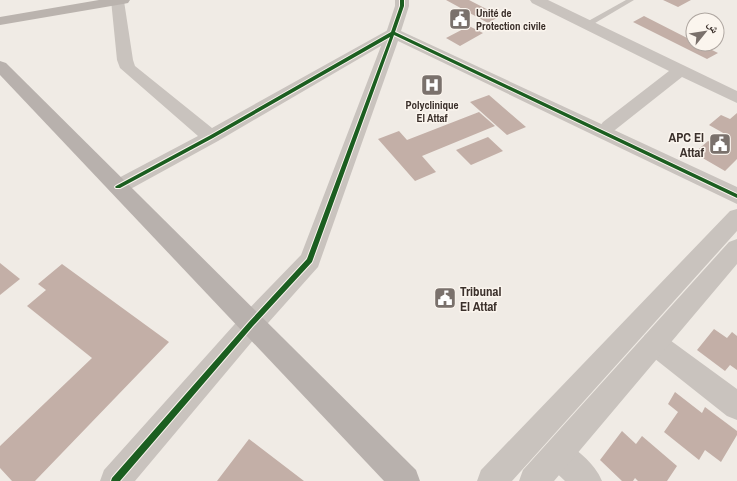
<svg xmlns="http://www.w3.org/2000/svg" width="737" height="481" font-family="'Archivo Narrow','Noto Naskh Arabic',sans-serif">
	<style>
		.building { fill: #c3afa7 }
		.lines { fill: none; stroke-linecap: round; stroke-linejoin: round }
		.service { fill: #c9c3be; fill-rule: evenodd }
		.minor { fill: #c9c3be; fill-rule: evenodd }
		.tertiary { fill: #c9c3be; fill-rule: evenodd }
		.secondary { fill: #bab3ae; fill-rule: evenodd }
		.primary { fill: #b8b1ad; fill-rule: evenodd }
		.cycleway-casing { stroke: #fbf5ee; stroke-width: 2 }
		.cycleway { fill: #1b5e20; fill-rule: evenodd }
		.labels { text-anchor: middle; stroke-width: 3; stroke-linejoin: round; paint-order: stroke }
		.far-poi-label { font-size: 11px; font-weight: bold; fill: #3b302b; stroke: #fbf5ee; text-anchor: start }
		.poi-label { font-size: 13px; font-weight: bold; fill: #3b302b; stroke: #fbf5ee; text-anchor: end }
	</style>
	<rect width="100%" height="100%" fill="#f0ebe5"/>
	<path class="building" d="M446,0H469L500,16L488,23Z
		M663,0H691L678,7Z
		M644,16L693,41V44H700L718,53L707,59L633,22Z
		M469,26L483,33L460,46L446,38Z
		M489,95L526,127L507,135L470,102Z
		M479,112L495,126L422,156L436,172L415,181L378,139L399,131L407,140Z
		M737,113V159L725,171L694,153L708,141L714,144L725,134L709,125L721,115L730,119Z
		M488,137L503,151L471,165L456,150Z
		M0,263L20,279L0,295Z
		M62,264L169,342L35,481H12L0,468V446L92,358L27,306L46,290L38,284Z
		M714,329L727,338L732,332L737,336V370L730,365L725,371L697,350Z
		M675,392L702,413L705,407L737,431V435L721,462L705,450L699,460L664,432L678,412L668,404Z
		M622,431L636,444L642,436L677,466L667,481H638L635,478L633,481H622L600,460Z
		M249,439L304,481H217Z"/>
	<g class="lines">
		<path class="service" d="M626,0H634L590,26H587L583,24Z"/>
		<path class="minor" d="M111,0L124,1L133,60L135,66L212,128L388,30L393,29L398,30L400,33L398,36L218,141L125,192L118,194L111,192L108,187L111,182L198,136L120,68L117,60Z
			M530,0H548L737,91V103L682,77L615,130L609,132L603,130L600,126L603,122L669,71L532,3Z
			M654,331L663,335L737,389V420L727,416L645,351L641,343L645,335Z
			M557,439C575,447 595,463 602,481H565L547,464L542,454L547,444Z"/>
		<path class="tertiary" d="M395,0H409V6L401,31L737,187V204L398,41L318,267L260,332L135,481H100L104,470L242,316L301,255L386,33L395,6Z
			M737,209V231L512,481H477L481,470L730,211Z
			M737,239V264L554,481H519L523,470L729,242Z"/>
		<path class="secondary" d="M99,0H130L128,3L123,4L0,25V17Z"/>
		<path class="primary" d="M0,61L6,63L416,470L420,481H384L0,75Z"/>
		<g class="cycleway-casing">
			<path id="cycleway" d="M400,0H404V6L395,32L737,194V198L394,35L312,262L253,326L120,481H111L112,478L249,322L307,259L390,37L213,138L120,188H116L115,187L116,186L209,136L391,32L400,6Z"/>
		</g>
		<use href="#cycleway" class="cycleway"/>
	</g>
	<defs>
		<g id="civic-square" transform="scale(1.15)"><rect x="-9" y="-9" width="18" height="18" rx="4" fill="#7a716c" stroke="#fbf5ee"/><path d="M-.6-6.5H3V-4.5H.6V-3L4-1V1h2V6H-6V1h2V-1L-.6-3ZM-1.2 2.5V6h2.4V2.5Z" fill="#fff"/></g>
		<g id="hospital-square" transform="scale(1.15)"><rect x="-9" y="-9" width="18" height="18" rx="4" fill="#7a716c" stroke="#fbf5ee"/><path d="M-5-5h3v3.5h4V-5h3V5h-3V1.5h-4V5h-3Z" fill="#fff"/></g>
	</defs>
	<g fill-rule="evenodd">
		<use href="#civic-square" x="460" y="19"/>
		<use href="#hospital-square" x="432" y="85"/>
		<use href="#civic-square" x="720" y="144"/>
		<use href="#civic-square" x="445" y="298"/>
	</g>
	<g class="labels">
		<g class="far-poi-label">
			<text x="476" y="17">Unité de<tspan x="476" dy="13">Protection civile</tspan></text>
			<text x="432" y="109" text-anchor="middle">Polyclinique<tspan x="432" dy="13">El Attaf</tspan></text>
		</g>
		<g class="poi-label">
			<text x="704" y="142">APC El<tspan x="704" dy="15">Attaf</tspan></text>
			<text x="460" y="296" text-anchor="start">Tribunal<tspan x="460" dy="15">El Attaf</tspan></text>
		</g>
	</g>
	<g transform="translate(705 32) rotate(60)"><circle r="19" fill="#fbf5ee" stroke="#aea6a0"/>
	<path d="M0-3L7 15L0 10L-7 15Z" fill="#7a716c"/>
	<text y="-6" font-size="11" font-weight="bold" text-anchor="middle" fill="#3b302b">ش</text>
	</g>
</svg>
